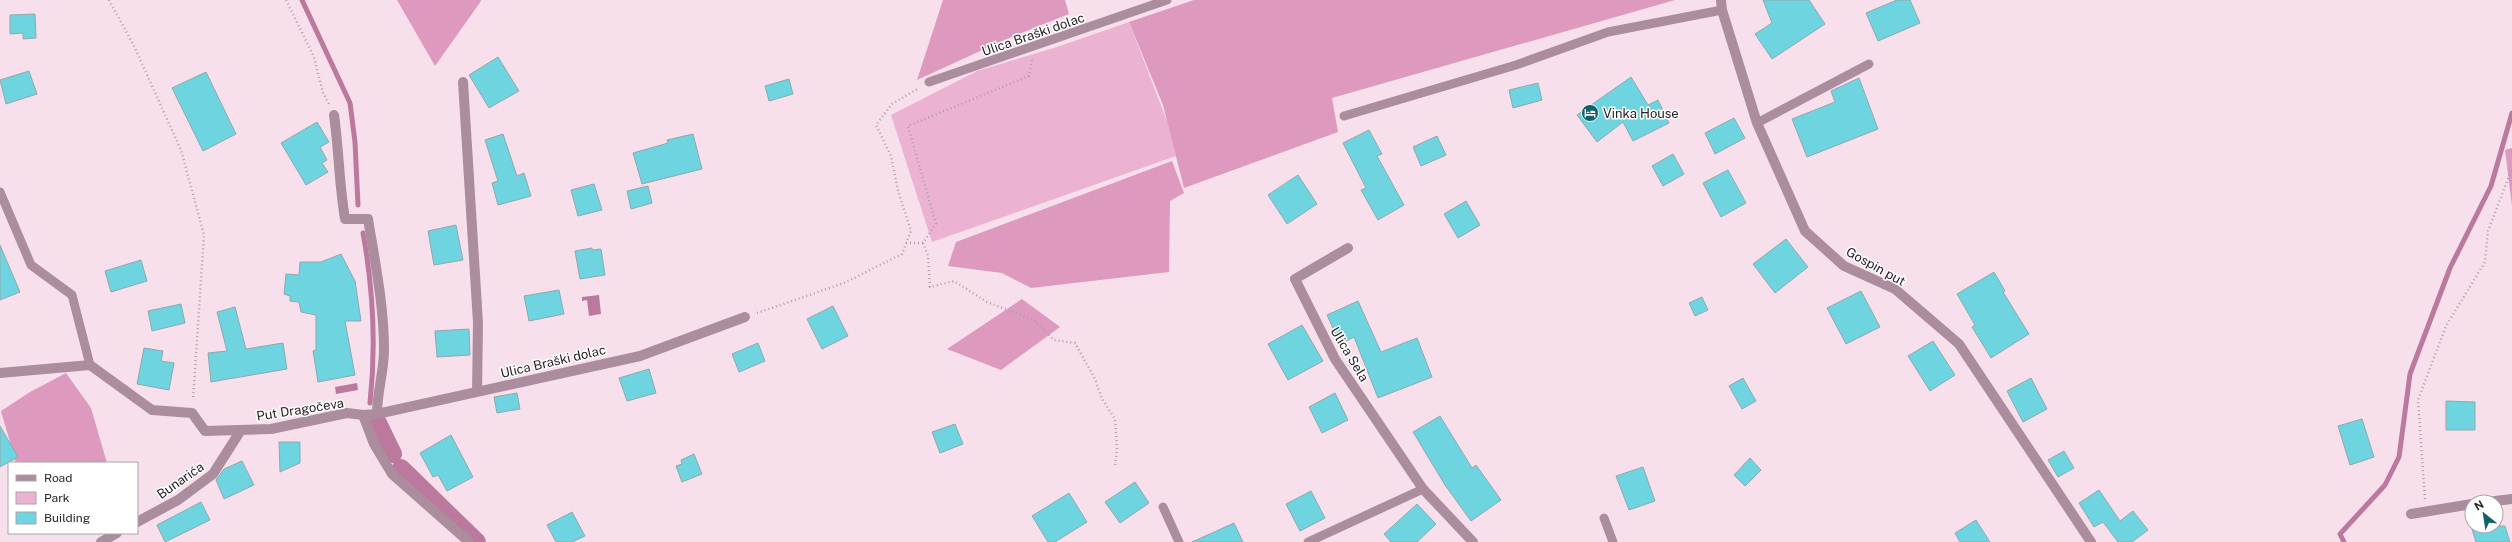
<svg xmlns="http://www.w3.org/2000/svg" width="2512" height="542" font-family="'Public Sans',sans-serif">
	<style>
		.green { fill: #ecb2d1 }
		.forest { fill: #de99be }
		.water { fill: #bc799e }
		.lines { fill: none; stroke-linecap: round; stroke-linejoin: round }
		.stream { stroke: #bc799e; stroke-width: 5 }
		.canal { stroke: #bc799e; stroke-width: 18 }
		.building { fill: #6ed4df; stroke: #8fa9ac }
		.path { stroke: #b09fa8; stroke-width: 2.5; stroke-dasharray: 1 3; stroke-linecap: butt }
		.lane { stroke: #ac8d9d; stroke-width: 9 }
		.street { stroke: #ac8d9d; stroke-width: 10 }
		.labels { text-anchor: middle; stroke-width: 3; stroke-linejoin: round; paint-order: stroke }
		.street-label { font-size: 13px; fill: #292125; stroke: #fff }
		.poi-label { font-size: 13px; fill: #292125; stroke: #fff; text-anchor: start }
	</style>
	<rect width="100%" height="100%" fill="#f7e0ec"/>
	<path class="green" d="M1129,22L1168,124L1176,156L932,242L891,115L977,71L1057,47Z"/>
	<path class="forest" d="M397,0H481V1L435,66Z
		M943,0H1065L1069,14L1002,41L917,80Z
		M1194,0H1675L1332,98L1338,132L1184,188L1163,105L1129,22Z
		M2512,148V206L2505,150Z
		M1172,161L1184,193L1170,201L1169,272L1031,288L1002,273L948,266L956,242Z
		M1022,299L1060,327L1001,370L947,349Z
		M66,373L91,408L107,463H16L1,411L30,392Z"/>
	<path class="water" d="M599,295L601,314L589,316L587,300L582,301V297Z
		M357,383L358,390L336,394L335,387Z"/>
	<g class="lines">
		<path class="stream" d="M302,0L350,103L355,142L358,205
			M363,233C373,288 376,348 370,403
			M2344,542L2340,534L2385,485L2399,457L2410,374L2450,268L2491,186L2512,113"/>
		<path class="canal" d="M378,423L393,454
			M401,468L477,542"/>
	</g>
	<path class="building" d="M1763,0H1809L1825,24L1772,59L1755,34L1772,23Z
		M1897,0H1910L1920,23L1878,41L1866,13Z
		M35,14L36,38L23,39V33L10,34V15Z
		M498,57L519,91L489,108L469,75Z
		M29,71L37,94L6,104L0,80Z
		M206,72L236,134L203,151L172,88Z
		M1631,77L1648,105L1658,100L1669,123L1633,141L1623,122L1597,142L1577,115Z
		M1859,78L1878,129L1807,157L1792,119L1835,102L1831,91Z
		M789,79L793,94L769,101L765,86Z
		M1538,83L1542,100L1513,108L1509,90Z
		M1734,118L1745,138L1715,154L1705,133Z
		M317,122L329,142L320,147L327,160L322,163L328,172L306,185L281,143Z
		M1369,130L1382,154L1377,156L1404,205L1378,220L1361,190L1366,188L1343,143Z
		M503,134L517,176L524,173L531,196L498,205L492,183L498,181L485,140Z
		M693,134L702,169L642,184L633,153L668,143L667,140Z
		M1437,136L1446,155L1421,166L1413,147Z
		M1673,154L1684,174L1663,186L1652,166Z
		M1728,170L1746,203L1721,217L1703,183Z
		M1298,175L1317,204L1287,224L1268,195Z
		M594,184L602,210L578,216L571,190Z
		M648,186L652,203L631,209L627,191Z
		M1466,201L1480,225L1458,238L1444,214Z
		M456,225L463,260L434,265L428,231Z
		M1786,239L1808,267L1775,293L1753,264Z
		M0,245L20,292L0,300Z
		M592,248V250L601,249L605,275L580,279L575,251Z
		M341,254L355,281L361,321H345L355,375L318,382L313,351L316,350V315L301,312L299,302L290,301V296L284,294L286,274L299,275L300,262H321Z
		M141,260L147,281L111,292L105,271Z
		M1994,272L2005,291L2003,292L2029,334L1991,358L1972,327L1975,325L1957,294Z
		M559,290L564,314L529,321L524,296Z
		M1861,291L1880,327L1846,344L1827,308Z
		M1702,297L1708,310L1695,316L1689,303Z
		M1358,301L1381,352L1417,338L1432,377L1378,398L1354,337L1340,344L1327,315Z
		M181,304L185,323L152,331L148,311Z
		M833,306L848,336L822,349L807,319Z
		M235,307L246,349L283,343L287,369L211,382L208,353L227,351L217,312Z
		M1302,325L1323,361L1288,380L1268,344Z
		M469,329L470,355L437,357L435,331Z
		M1933,341L1955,375L1930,391L1908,356Z
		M758,343L765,361L739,372L732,354Z
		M144,348L163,351L161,361L174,363L169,390L137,384Z
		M649,369L656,393L627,401L619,378Z
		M1743,378L1756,401L1742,409L1729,386Z
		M2031,378L2047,409L2023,422L2007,391Z
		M517,393L520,409L497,413L494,397Z
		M1335,393L1348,420L1322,433L1309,407Z
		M2446,401L2475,402V430H2446Z
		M1440,416L1472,468L1476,465L1501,500L1471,521L1445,485L1413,432Z
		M2362,419L2374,457L2350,465L2338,426Z
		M955,424L963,444L940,453L932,432Z
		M0,426L18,457L0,467Z
		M451,435L473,477L447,491L438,475L433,477L420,453Z
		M279,442H300V463L280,472Z
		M2064,451L2074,468L2058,477L2048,460Z
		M694,454L702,474L682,482L676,466L682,464L681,460Z
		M1750,458L1761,470L1745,486L1734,475Z
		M242,461L254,485L224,499L216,480L224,469Z
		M1643,467L1655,501L1629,510L1616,476Z
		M1135,482L1149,503L1120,523L1105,502Z
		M2099,490L2120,521L2133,511L2148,530L2132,542H2118L2103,522L2094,527L2079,503Z
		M1311,491L1325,518L1300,531L1286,504Z
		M1069,493L1087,522L1055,542H1048L1032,516Z
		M201,502L210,520L165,542L157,525Z
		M1417,504L1436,524L1417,542H1391L1384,534Z
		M572,512L585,536L572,542H556L547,525Z
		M1976,520L1990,542H1960L1955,533Z
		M1234,523L1243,542H1192Z
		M2471,526H2505L2510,542H2476Z"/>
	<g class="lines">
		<path class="path" d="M109,0L134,46L181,150L204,235L193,400
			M286,0L314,57L323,93L329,104
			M906,243H923L936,224L908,126L1029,76L1032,59
			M923,243L928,256L930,287L954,281L987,302L1034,320L1054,340L1075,343L1095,379L1102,399L1115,419L1117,448L1115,466
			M757,313L844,283L902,254L911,231L898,191L891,156L876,125L892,104L919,88
			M2425,499L2418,400L2446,326L2485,262L2488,231L2512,168"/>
		<path class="lane" d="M929,82L1167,0
			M1344,116L1516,65L1608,32L1722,10
			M1757,123L1869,64
			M0,192L31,265L72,295L90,365
			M1163,507L1179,542
			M1604,518L1613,542
			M1308,542L1423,489"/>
		<path class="street" d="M1721,0L1722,10L1757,123L1805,231L1844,266L1895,289L1959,344L2091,542
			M463,82L478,323L477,392
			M334,115C339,150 339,184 345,219H368C375,262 384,306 384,350C384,371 377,392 377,414
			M1348,248L1295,279L1335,359L1423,489L1473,542
			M0,373L90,365L152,410L192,413L205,431L271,429L347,413L363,415L374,444L392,474L469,542
			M363,415L377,414L640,356L745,317
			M2487,502L2512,499
			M2411,514L2472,504
			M137,522L178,500L213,474L241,430
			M101,542L117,533"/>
	</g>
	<defs>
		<g id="hotel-disc" transform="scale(0.9)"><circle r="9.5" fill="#13626a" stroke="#fff"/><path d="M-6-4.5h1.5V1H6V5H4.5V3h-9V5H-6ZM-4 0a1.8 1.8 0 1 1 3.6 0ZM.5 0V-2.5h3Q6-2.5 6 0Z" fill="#fff"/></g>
	</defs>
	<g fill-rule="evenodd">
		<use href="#hotel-disc" x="1590" y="113"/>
	</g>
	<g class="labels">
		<g class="street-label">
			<text transform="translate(1033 34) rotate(-19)" y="5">Ulica Braški dolac</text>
			<text transform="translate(1876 266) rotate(29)" y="5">Gospin put</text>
			<text transform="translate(1350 354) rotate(59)" y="5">Ulica Sela</text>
			<text transform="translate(553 361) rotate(-13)" y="5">Ulica Braški dolac</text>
			<text transform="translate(300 409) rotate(-9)" y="5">Put Dragočeva</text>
			<text transform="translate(180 480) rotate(-35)" y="5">Bunarića</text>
		</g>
		<g class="poi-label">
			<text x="1603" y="118">Vinka House</text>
		</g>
	</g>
	<rect x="8" y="462" width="130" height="72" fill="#ffffff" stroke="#a9a6a8"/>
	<rect x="16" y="475" width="20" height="6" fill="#ac8d9d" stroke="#a9a6a8"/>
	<text x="44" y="482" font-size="12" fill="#292125">Road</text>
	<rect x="16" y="492" width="20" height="12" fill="#ecb2d1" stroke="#a9a6a8"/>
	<text x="44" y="502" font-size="12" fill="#292125">Park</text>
	<rect x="16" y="512" width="20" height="12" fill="#6ed4df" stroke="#a9a6a8"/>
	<text x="44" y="522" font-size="12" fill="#292125">Building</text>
	<g transform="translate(2484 514) rotate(330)"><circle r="19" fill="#ffffff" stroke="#a9a6a8"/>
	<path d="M0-3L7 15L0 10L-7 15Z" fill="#13626a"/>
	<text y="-6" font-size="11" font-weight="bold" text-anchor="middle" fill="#292125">N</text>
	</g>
</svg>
